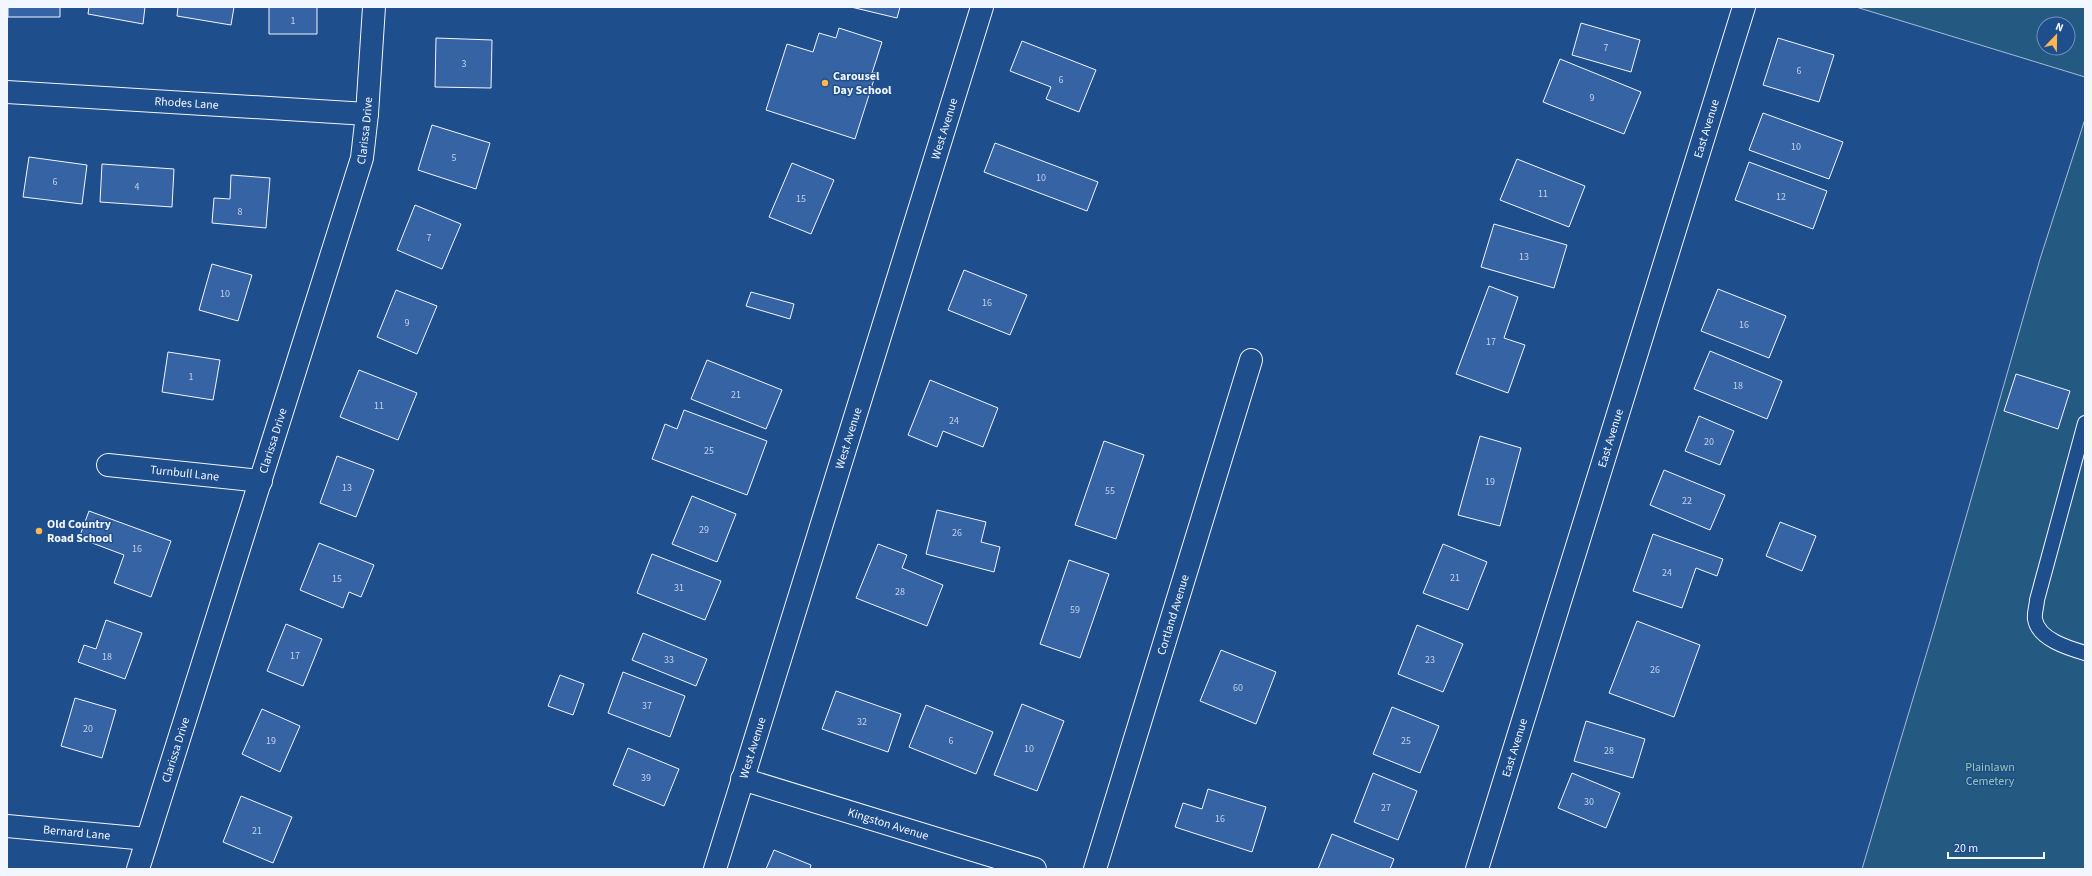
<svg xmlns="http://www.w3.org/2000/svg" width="2092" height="876" font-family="'Source Sans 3',sans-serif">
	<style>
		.green { fill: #245a82; stroke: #a8bbd7; fill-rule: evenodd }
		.building { fill: #3563a3; stroke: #f2f6ff }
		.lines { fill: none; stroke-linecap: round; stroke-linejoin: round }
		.lane-casing { stroke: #f2f6ff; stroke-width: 16 }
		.street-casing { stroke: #f2f6ff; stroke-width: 24 }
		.lane { stroke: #1f4e8c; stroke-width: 14 }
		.street { stroke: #1f4e8c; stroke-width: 22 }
		.poi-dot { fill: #ffb74d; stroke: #1f4e8c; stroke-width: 1.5 }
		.labels { text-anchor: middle; stroke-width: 3; stroke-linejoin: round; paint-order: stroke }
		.number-label { font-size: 10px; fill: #c3d1e8 }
		.poi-label { font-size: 12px; font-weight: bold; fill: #f2f6ff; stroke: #1f4e8c; text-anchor: start }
		.street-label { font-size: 12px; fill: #f2f6ff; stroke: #1f4e8c }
		.park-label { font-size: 12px; fill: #97c8a6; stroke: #1f4e8c }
	</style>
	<rect width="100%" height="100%" fill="#1f4e8c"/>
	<path class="green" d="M1856,7H2085V77ZM2044,24H2068V48H2044Z
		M2085,119V869H1862L1935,625L2040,259Z"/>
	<path class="building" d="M8,7H60V17H8Z
		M89,7H145L143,24L88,14Z
		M178,7H234L231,25L177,16Z
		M269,7H317V34H269Z
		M851,7H900L897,18Z
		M1581,23L1640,40L1631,72L1572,55Z
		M839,28L882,42L872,73H876L855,139L766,110L787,44L813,52L819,33L836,38Z
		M436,38L492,40L491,88L435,87Z
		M1778,38L1834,55L1819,102L1763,85Z
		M1022,41L1096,70L1079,112L1046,99L1051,87L1010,71Z
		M1560,59L1641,92L1624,134L1543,102Z
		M1763,113L1843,142L1829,179L1749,150Z
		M432,125L490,143L476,189L418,170Z
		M995,143L1098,182L1087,211L984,172Z
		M29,157L87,165L82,204L23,197Z
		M1517,159L1585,186L1569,227L1500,200Z
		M1749,162L1827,191L1813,229L1735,200Z
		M792,163L834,180L811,234L769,217Z
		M102,164L174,169L172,207L100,202Z
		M231,175L270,178L266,228L212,223L214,198L230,199Z
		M415,205L461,224L442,269L397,250Z
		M1494,224L1567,245L1554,288L1481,267Z
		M212,264L252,275L238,321L199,310Z
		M964,270L1027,295L1010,335L948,310Z
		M1489,286L1518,297L1504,338L1525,345L1508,393L1456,374Z
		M1718,289L1786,316L1769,358L1701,331Z
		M396,290L437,306L417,354L377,337Z
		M751,292L794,304L790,319L746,306Z
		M1710,351L1782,381L1767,419L1694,389Z
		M168,352L220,360L213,400L162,392Z
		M707,360L782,390L766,429L691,399Z
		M359,370L417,393L398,440L340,417Z
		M2016,374L2070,391L2058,429L2004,411Z
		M930,380L998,408L983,447L943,431L937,447L908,435Z
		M684,410L767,441L747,495L652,459L665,424L677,429Z
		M1699,416L1734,431L1720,465L1685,451Z
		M1480,436L1521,448L1500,526L1458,515Z
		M1104,441L1144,455L1116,539L1075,525Z
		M337,456L374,470L356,517L320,503Z
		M1664,470L1725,495L1710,530L1650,505Z
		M692,496L736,514L717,562L672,544Z
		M937,510L986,522L981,542L1000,547L994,572L926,554Z
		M89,511L171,541L151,597L114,583L124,555L79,538Z
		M1780,522L1816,536L1802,571L1766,556Z
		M1653,534L1723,559L1717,576L1696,568L1682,608L1633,591Z
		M319,543L374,565L361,597L349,592L343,608L300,590Z
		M878,544L907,555L902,568L943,585L927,626L856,598Z
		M1443,544L1487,562L1468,610L1423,593Z
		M652,554L721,581L705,620L637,593Z
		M1069,560L1109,574L1080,658L1040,644Z
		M106,620L142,633L125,679L78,662L84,645L96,649Z
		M1637,621L1700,645L1674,717L1609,693Z
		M286,624L322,639L303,686L267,671Z
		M1417,625L1463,644L1443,692L1398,674Z
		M643,633L707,659L696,686L632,660Z
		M1221,650L1276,672L1256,724L1200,701Z
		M623,672L685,696L670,737L608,713Z
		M560,675L584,684L573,715L548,706Z
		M836,691L901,714L888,752L822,729Z
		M75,698L116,710L102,758L61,746Z
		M1022,704L1064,721L1037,791L994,775Z
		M926,705L993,732L976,774L909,747Z
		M1392,707L1439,726L1420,773L1373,754Z
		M262,709L300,726L280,772L242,754Z
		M1586,721L1645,739L1633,778L1574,761Z
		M628,748L679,769L664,806L613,785Z
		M1373,773L1417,791L1398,840L1354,822Z
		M1572,773L1620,793L1606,828L1558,808Z
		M1208,789L1266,807L1252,852L1175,827L1183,803L1202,809Z
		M241,796L292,817L273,863L223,842Z
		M1332,834L1394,859L1390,869H1318Z
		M774,850L811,865L810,869H766Z"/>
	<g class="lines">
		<g class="lane-casing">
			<path id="lane" d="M2085,423L2037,600C2037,605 2034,613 2035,619C2038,639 2068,648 2085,653"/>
		</g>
		<g class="street-casing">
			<g id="street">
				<path id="s1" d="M7,92L367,114"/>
				<path id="s2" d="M108,465L261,481"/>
				<path id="s3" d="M742,779L1035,869"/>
				<path id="s4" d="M7,826L147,839"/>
				<path id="s5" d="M138,869L362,158L367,114L374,7"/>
				<path id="s6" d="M715,869L982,7"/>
				<path id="s7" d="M1095,869L1251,360"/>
				<path id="s8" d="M1477,869L1744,7"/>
			</g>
		</g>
		<use href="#lane" class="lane"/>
		<use href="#street" class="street"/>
	</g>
	<g class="poi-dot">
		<circle cx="825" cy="83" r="4"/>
		<circle cx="39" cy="531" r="4"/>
	</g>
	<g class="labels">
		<g class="number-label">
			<text x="293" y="24">1</text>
			<text x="1606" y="51">7</text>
			<text x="464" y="67">3</text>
			<text x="1799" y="74">6</text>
			<text x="1061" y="83">6</text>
			<text x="1592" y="101">9</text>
			<text x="1796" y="150">10</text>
			<text x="454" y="161">5</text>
			<text x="1041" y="181">10</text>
			<text x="55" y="185">6</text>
			<text x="137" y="190">4</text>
			<text x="1543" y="197">11</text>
			<text x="1781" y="200">12</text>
			<text x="801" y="202">15</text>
			<text x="240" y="215">8</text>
			<text x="429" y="241">7</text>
			<text x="1524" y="260">13</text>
			<text x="225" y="297">10</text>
			<text x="987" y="306">16</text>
			<text x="407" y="326">9</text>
			<text x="1744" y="328">16</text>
			<text x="1491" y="345">17</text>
			<text x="191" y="380">1</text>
			<text x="1738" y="389">18</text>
			<text x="736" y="398">21</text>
			<text x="379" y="409">11</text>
			<text x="954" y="424">24</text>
			<text x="1709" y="445">20</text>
			<text x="709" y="454">25</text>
			<text x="1490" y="485">19</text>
			<text x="347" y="491">13</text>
			<text x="1110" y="494">55</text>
			<text x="1687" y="504">22</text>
			<text x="704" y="533">29</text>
			<text x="957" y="536">26</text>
			<text x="137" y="552">16</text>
			<text x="1667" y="576">24</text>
			<text x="1455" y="581">21</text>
			<text x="337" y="582">15</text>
			<text x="679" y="591">31</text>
			<text x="900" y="595">28</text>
			<text x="1075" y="613">59</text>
			<text x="295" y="659">17</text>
			<text x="107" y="660">18</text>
			<text x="669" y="663">33</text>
			<text x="1430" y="663">23</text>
			<text x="1655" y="673">26</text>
			<text x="1238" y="691">60</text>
			<text x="647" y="709">37</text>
			<text x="862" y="725">32</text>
			<text x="88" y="732">20</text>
			<text x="271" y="744">19</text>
			<text x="951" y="744">6</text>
			<text x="1406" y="744">25</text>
			<text x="1029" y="752">10</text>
			<text x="1609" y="754">28</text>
			<text x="646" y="781">39</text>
			<text x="1589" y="805">30</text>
			<text x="1386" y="811">27</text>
			<text x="1220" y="822">16</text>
			<text x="257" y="834">21</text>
		</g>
		<g class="poi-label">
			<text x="833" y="80">Carousel<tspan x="833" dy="14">Day School</tspan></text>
			<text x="47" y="528">Old Country<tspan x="47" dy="14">Road School</tspan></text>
		</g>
		<g class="street-label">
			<text dy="4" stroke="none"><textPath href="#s1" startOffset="180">Rhodes Lane</textPath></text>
			<text dy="4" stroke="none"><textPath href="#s6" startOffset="775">West Avenue</textPath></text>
			<text dy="4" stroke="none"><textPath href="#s8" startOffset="775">East Avenue</textPath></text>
			<text dy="4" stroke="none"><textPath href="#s5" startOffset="773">Clarissa Drive</textPath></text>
			<text dy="4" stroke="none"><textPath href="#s6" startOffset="451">West Avenue</textPath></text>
			<text dy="4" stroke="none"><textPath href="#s8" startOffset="451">East Avenue</textPath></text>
			<text dy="4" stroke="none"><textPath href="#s5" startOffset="449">Clarissa Drive</textPath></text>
			<text dy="4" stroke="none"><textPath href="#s2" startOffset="77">Turnbull Lane</textPath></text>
			<text dy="4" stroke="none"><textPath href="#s7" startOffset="266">Cortland Avenue</textPath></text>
			<text dy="4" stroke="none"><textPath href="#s6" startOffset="127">West Avenue</textPath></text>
			<text dy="4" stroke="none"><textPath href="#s8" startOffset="127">East Avenue</textPath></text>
			<text dy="4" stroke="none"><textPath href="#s5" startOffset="125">Clarissa Drive</textPath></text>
			<text dy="4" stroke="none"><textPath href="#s3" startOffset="153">Kingston Avenue</textPath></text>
			<text dy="4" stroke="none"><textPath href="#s4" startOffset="70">Bernard Lane</textPath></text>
		</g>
		<g class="park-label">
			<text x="1990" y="771">Plainlawn<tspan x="1990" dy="14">Cemetery</tspan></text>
		</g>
	</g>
	<rect width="2092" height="876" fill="none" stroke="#f2f6ff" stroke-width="16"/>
	<g transform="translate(2056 36) rotate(22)"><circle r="19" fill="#1f4e8c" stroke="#7391ba"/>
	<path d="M0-3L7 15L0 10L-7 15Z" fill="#ffb74d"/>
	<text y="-6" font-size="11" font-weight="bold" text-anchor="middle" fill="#f2f6ff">N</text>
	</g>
	<path d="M1948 852v6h96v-6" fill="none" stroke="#f2f6ff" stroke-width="2"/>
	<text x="1954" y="852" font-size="12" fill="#f2f6ff" stroke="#1f4e8c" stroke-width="3" paint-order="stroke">20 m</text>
</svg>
